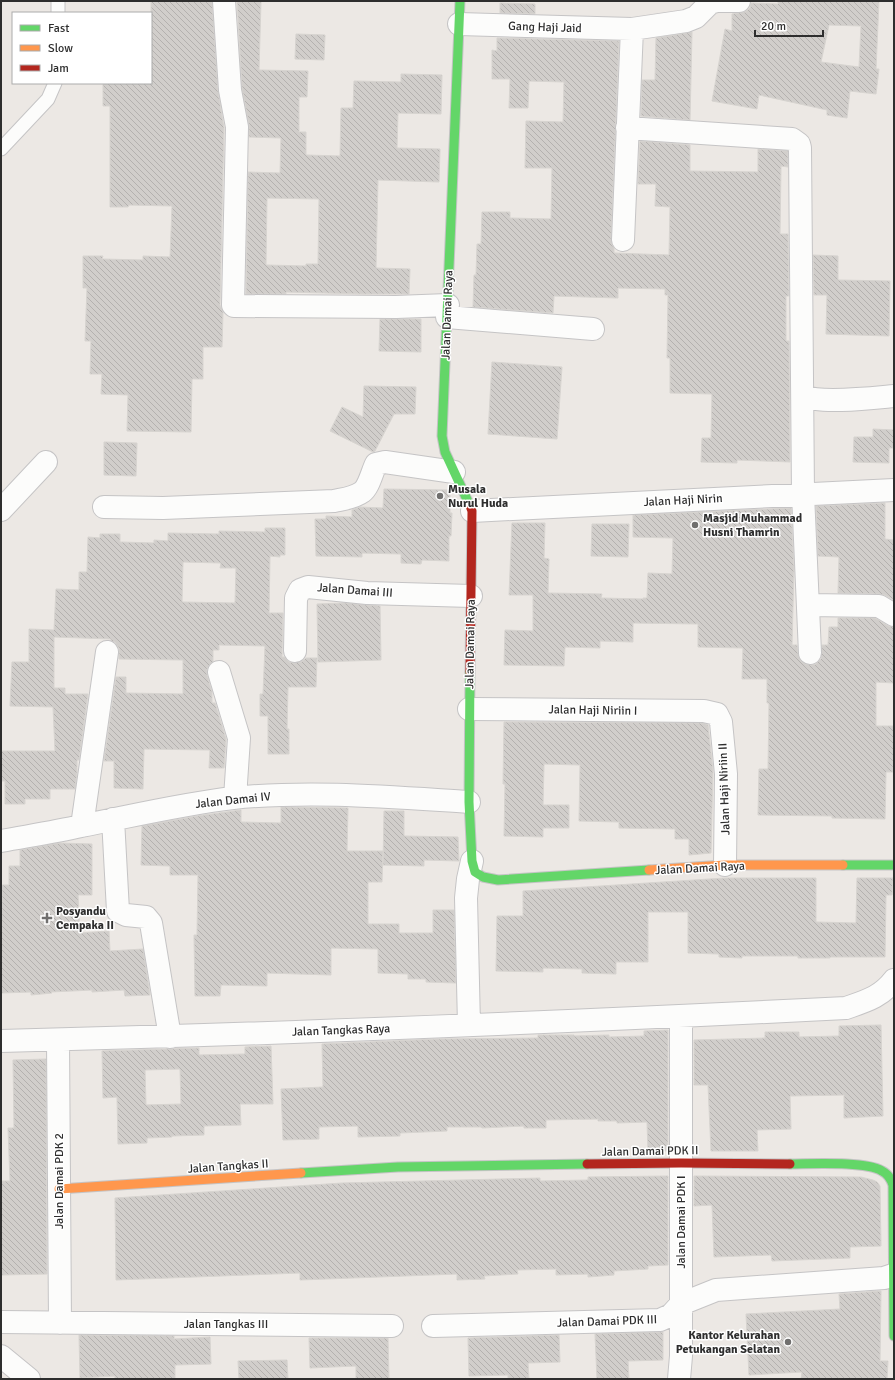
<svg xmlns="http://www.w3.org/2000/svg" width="895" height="1380" font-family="Signika,sans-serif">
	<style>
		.building { fill: url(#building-back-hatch); stroke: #d7d4d0; fill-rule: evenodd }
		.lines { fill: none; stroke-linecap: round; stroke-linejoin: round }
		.lane-casing { stroke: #c5c4c5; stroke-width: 15 }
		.street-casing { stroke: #c5c4c5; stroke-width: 24 }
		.fast-casing { stroke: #c5c4c5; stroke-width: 11 }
		.slow-casing { stroke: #c5c4c5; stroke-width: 11 }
		.jam-casing { stroke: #c5c4c5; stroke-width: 11 }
		.lane { stroke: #fcfcfb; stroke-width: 13 }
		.street { stroke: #fcfcfb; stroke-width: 22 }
		.fast { stroke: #63d668; stroke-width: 9 }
		.slow { stroke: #ff974d; stroke-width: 9 }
		.jam { stroke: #b3261e; stroke-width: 9 }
		.poi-dot { fill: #706f6e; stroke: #fff; stroke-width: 1.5 }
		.labels { text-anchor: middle; stroke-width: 3; stroke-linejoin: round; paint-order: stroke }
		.street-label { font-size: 12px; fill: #2e2e2e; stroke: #fff }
		.poi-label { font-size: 12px; font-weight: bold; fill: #2e2e2e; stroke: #fff; text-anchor: start }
	</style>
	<defs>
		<pattern id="building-back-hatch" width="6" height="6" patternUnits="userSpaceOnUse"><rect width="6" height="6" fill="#d1cecb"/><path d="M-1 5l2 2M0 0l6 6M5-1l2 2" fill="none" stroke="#b4b1af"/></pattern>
	</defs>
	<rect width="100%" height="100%" fill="#ece8e4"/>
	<path class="building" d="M151,1H212L218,91L224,128L220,305L223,312L222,347H203V379H192L191,432L127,431L128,395L101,394L102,374H90L91,341H85L87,288H83V256H103L102,259L143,260V256L170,257L172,206L129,205L128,207H110V106H103V83H151Z
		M237,1H261L259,70L308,71L307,97H299V132H306V155L340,156L341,108H353L354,81L401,82V74L442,75L441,114L398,113L397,148L440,149L439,182L378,180L376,268L410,269L409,294H363L286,292V294H246L248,172L280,173L281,138L249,137V125L242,88ZM267,198L319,199L318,264H306V266L266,265Z
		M778,1H879L876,69H879L876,94L850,91L847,118L827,115V110L759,95L757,109L712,101L725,29L732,31V14L745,12L750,8L751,3L778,4ZM829,25L861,26L859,67L821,62Z
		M500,3L535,4V14L500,13Z
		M692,32L690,120L641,116L642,80H655L656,38Z
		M296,34L325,35L324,60L295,59Z
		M497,38L619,41L611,239L612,245L614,248V253L669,255L670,207L655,206L656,184H638L640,141L690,145V171L758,172V149L788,151V167L781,166L780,234H788L789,296H786V341H789L790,462L737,460V463L701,462L702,438H711L712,394L670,393V358H667L668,295H665V289L618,288V298L554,296L553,313L473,307L474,275H476L477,244H481L482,212H510V218L551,219L552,168H525L526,121L563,122L564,82L529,81L528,108H509L510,79H492V50L497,51Z
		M813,255L838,256V280L890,281L889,336L826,334L827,295H814Z
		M380,319H421V352L379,351Z
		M492,362L562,367L557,439L488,434Z
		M364,386L416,387L415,414H394L375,451L373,452L330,431L342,407L363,417Z
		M873,429L894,430V448H889V463L853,462L854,437H873Z
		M104,442L137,443L136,476L104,475Z
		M384,489L449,490L450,494V513H452L451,536H449V561L422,560L421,564L401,563V554L362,553V557L316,556L315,519H326V516L352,517V510L360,507L383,508Z
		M885,503V539L894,540V600L885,595L879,594L838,593L839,557L818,556L816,506Z
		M791,508L794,568L792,645H797L798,654L800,660L805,664L811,665L816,664L821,659L822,645H828L829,627H838V618H875L888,626L894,627V683L876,682V726H894L893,772H886L885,819L832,818V816L758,815L759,769H768L769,703H767V679H742L743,648L698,647V624L633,623V642L600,641V648L565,647L564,666L504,665L505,630L533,631V595H509L512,523H545L544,558L549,559L548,593L602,594L601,598L643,599V598H647L648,573L672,574L673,538L633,537V515Z
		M592,524H629L628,557L591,556Z
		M265,528H285V555H280V557L270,556L269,613H283L282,657H284L289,662L294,663L301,662L306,658H317L316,687H288L287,729H289V754H268V716H260V694H263L265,646L219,645V650H213V662L210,664L207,669V675L212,692V703H215L226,739L224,768H209L210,750L144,749L143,789L114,788V761H104L116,677H126V693L183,694V660L119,659V648L115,642L111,641V639L54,637V688H65V694H88L79,760H77V773L75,789H50V799H25V804H5V781H1V751H55L53,707L10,706L12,662H29V629L54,630L56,589L79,590V572H87L88,537L100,538V534H120V542L154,543V540L168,541V533L219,534V531L265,532ZM183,562L221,563L220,568H236L235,603L182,602Z
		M345,603L380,606L381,660L318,662L317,604Z
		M504,722L703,723L708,725L713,770L711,853L689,855V839H675V829L619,828V822L579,821L580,765L544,764L543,805H569V828H543V837L504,836L505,784H503Z
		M281,807L348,808L347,851H383L382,882H368V924H399V933H433V910H454L456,983L426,982V979H408V974L378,973V949L331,948V975L267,973V986L221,985L220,996H195L194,935H197L198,875H170V866L141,865L142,826L197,816L241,810V822L281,823Z
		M384,811H404V836L458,837L459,861L424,860V866L383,865Z
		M59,843L92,844V895H78L80,933L109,931L110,951L143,949L150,995L125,996L124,990L92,992V990L51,992L52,993L31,995V992L1,993L2,885H9V866H20V850Z
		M725,878H816V922L856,923L857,878H893L892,895H886L885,957H830V958H798V956H742V958L719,957V954L688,953V912H648V962H616V974L582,973V969L543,968V972L496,971L497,916H523V891Z
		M881,1025L883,1116L844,1118V1095L790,1096L791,1129L757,1130L758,1151H711L708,1085H694V1040L765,1038V1032H799V1037L839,1036V1026Z
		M668,1030V1151H648L647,1122L617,1123V1121H598V1119L546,1120V1128H524V1126L482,1128L481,1127H447V1131L400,1133V1136L358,1137V1126L319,1127V1139L283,1140L281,1089L323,1087L322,1044L438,1039L538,1038V1035H574V1036L609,1035V1037L644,1036V1031Z
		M271,1046L273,1104H240L241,1125L204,1126V1135L172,1136V1137L147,1138V1143L118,1144L117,1097L103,1098L102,1051L199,1048V1055L245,1054V1047ZM180,1069L181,1104L146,1105L145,1070Z
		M46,1059L47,1274L1,1275V1181H10L8,1128H14L13,1060Z
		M668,1176V1265L648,1266V1269L614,1271V1275L588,1277V1274L556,1275V1269L517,1270L518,1274L484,1276L485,1279L457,1280V1274L300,1280V1273L116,1280L115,1198L342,1183L540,1178V1181L588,1180V1177Z
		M694,1176L861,1177L873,1180L877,1182L880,1186L881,1246L850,1247V1258L772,1261L771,1255L714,1257L712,1205L694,1206Z
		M881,1291L880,1361H888L887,1379H801L802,1372L749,1375L746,1314L840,1309L839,1294Z
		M663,1332V1360L628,1361L629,1379H597L595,1334Z
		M79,1335L174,1336V1339L210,1337L211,1364L175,1365V1379H115V1376L80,1378Z
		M559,1335L560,1362L528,1363L529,1379H508V1375L469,1376L468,1338Z
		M309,1338H388L389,1379H356V1366L310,1368Z
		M287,1360L288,1379H239L238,1361Z"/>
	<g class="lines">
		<g class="lane-casing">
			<path id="lane" d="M58,13V1
				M1,149L48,99L55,83"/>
		</g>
		<g class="street-casing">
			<path id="street" d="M224,1L230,90L237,127L233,305L234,306L396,307L448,305
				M718,1H739
				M459,24L632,29L686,21L696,17L710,3L717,1
				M627,128L792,139L799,144L800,148L803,494L810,653
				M623,240L632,29
				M447,317L593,329
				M803,396C821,404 872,398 894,396
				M104,507L163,508L334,501C343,499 354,498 362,492C369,487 372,472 376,464L385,462L454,472
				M1,510L46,462
				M472,511L894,490
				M808,605L879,606L894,615
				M295,651L296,598L300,590L308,587L367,593L471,596
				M219,672L239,738L235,798
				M469,709L704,711L717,714L721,722L726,774L725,865
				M113,819L118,911L126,915L146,917L151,923L170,1037
				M82,826L107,652
				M1,841C28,836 55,832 81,826C132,816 182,804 233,798C312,790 390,797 469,802
				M469,1025L466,898L468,879L472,861
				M58,1040L60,1323
				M1,1041C283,1034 565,1022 846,1008C866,1001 881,997 894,980
				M1,1322L392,1326
				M433,1326L660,1320L671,1315L681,1304L716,1290L884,1278L893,1275
				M1,1356L29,1379
				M679,1379L681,1356V1016"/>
		</g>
		<g class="fast-casing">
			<path id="fast" d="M460,1L442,436L445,452L470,506
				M470,672L469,802L472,861L475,872L483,877L498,880L649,870
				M843,865H894
				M790,1164C812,1164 865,1161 882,1171C888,1174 891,1179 893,1185L894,1336
				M301,1173L398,1167L587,1164"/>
		</g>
		<g class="slow-casing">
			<path id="slow" d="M649,870L725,865H843
				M59,1189L301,1173"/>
		</g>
		<g class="jam-casing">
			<path id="jam" d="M470,672L472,511L470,506
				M587,1164L681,1163L790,1164"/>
		</g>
		<use href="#lane" class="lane"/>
		<use href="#street" class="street"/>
		<use href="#fast" class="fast"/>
		<use href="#slow" class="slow"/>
		<use href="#jam" class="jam"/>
	</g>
	<g class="poi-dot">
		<circle cx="440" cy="496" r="4"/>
		<circle cx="695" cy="525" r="4"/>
		<path d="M45 912h4v4h4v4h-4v4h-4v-4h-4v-4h4z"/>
		<circle cx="788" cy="1342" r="4"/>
	</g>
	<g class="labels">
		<g class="street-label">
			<text transform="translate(545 27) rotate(2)" y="4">Gang Haji Jaid</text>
			<text transform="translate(447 315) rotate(-88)" y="4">Jalan Damai Raya</text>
			<text transform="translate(683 500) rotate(-3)" y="4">Jalan Haji Nirin</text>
			<text transform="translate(355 590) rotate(4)" y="4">Jalan Damai III</text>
			<text transform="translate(470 644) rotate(-89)" y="4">Jalan Damai Raya</text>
			<text transform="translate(593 710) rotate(1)" y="4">Jalan Haji Niriin I</text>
			<text transform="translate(724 789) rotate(-92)" y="4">Jalan Haji Niriin II</text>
			<text transform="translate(233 800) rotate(-6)" y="4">Jalan Damai IV</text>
			<text transform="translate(700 868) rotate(-3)" y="4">Jalan Damai Raya</text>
			<text transform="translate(341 1030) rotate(-2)" y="4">Jalan Tangkas Raya</text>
			<text transform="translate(650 1151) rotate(-1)" y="4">Jalan Damai PDK II</text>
			<text transform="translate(228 1166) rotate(-4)" y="4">Jalan Tangkas II</text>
			<text transform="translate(59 1181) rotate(-90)" y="4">Jalan Damai PDK 2</text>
			<text transform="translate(681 1222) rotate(-90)" y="4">Jalan Damai PDK I</text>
			<text transform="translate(607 1321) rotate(-2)" y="4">Jalan Damai PDK III</text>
			<text x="226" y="1328">Jalan Tangkas III</text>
		</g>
		<g class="poi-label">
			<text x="448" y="493">Musala<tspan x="448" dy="14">Nurul Huda</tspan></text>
			<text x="703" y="522">Masjid Muhammad<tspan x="703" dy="14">Husni Thamrin</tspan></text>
			<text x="56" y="915">Posyandu<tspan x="56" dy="14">Cempaka II</tspan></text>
			<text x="780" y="1339" text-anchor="end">Kantor Kelurahan<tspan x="780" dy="14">Petukangan Selatan</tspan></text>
		</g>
	</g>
	<rect width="895" height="1380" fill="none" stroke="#2e2e2e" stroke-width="4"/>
	<rect x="12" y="12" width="140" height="72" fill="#ffffff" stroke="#ababab"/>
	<rect x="20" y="25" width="20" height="6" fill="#63d668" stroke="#ababab"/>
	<text x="48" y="32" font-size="12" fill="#2e2e2e">Fast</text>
	<rect x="20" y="45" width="20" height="6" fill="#ff974d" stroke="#ababab"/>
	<text x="48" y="52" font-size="12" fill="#2e2e2e">Slow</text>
	<rect x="20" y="65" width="20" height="6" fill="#b3261e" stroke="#ababab"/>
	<text x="48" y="72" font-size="12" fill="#2e2e2e">Jam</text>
	<path d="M755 30v6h68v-6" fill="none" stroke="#2e2e2e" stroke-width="2"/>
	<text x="761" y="30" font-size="12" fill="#2e2e2e" stroke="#ffffff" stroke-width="3" paint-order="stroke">20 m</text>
</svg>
